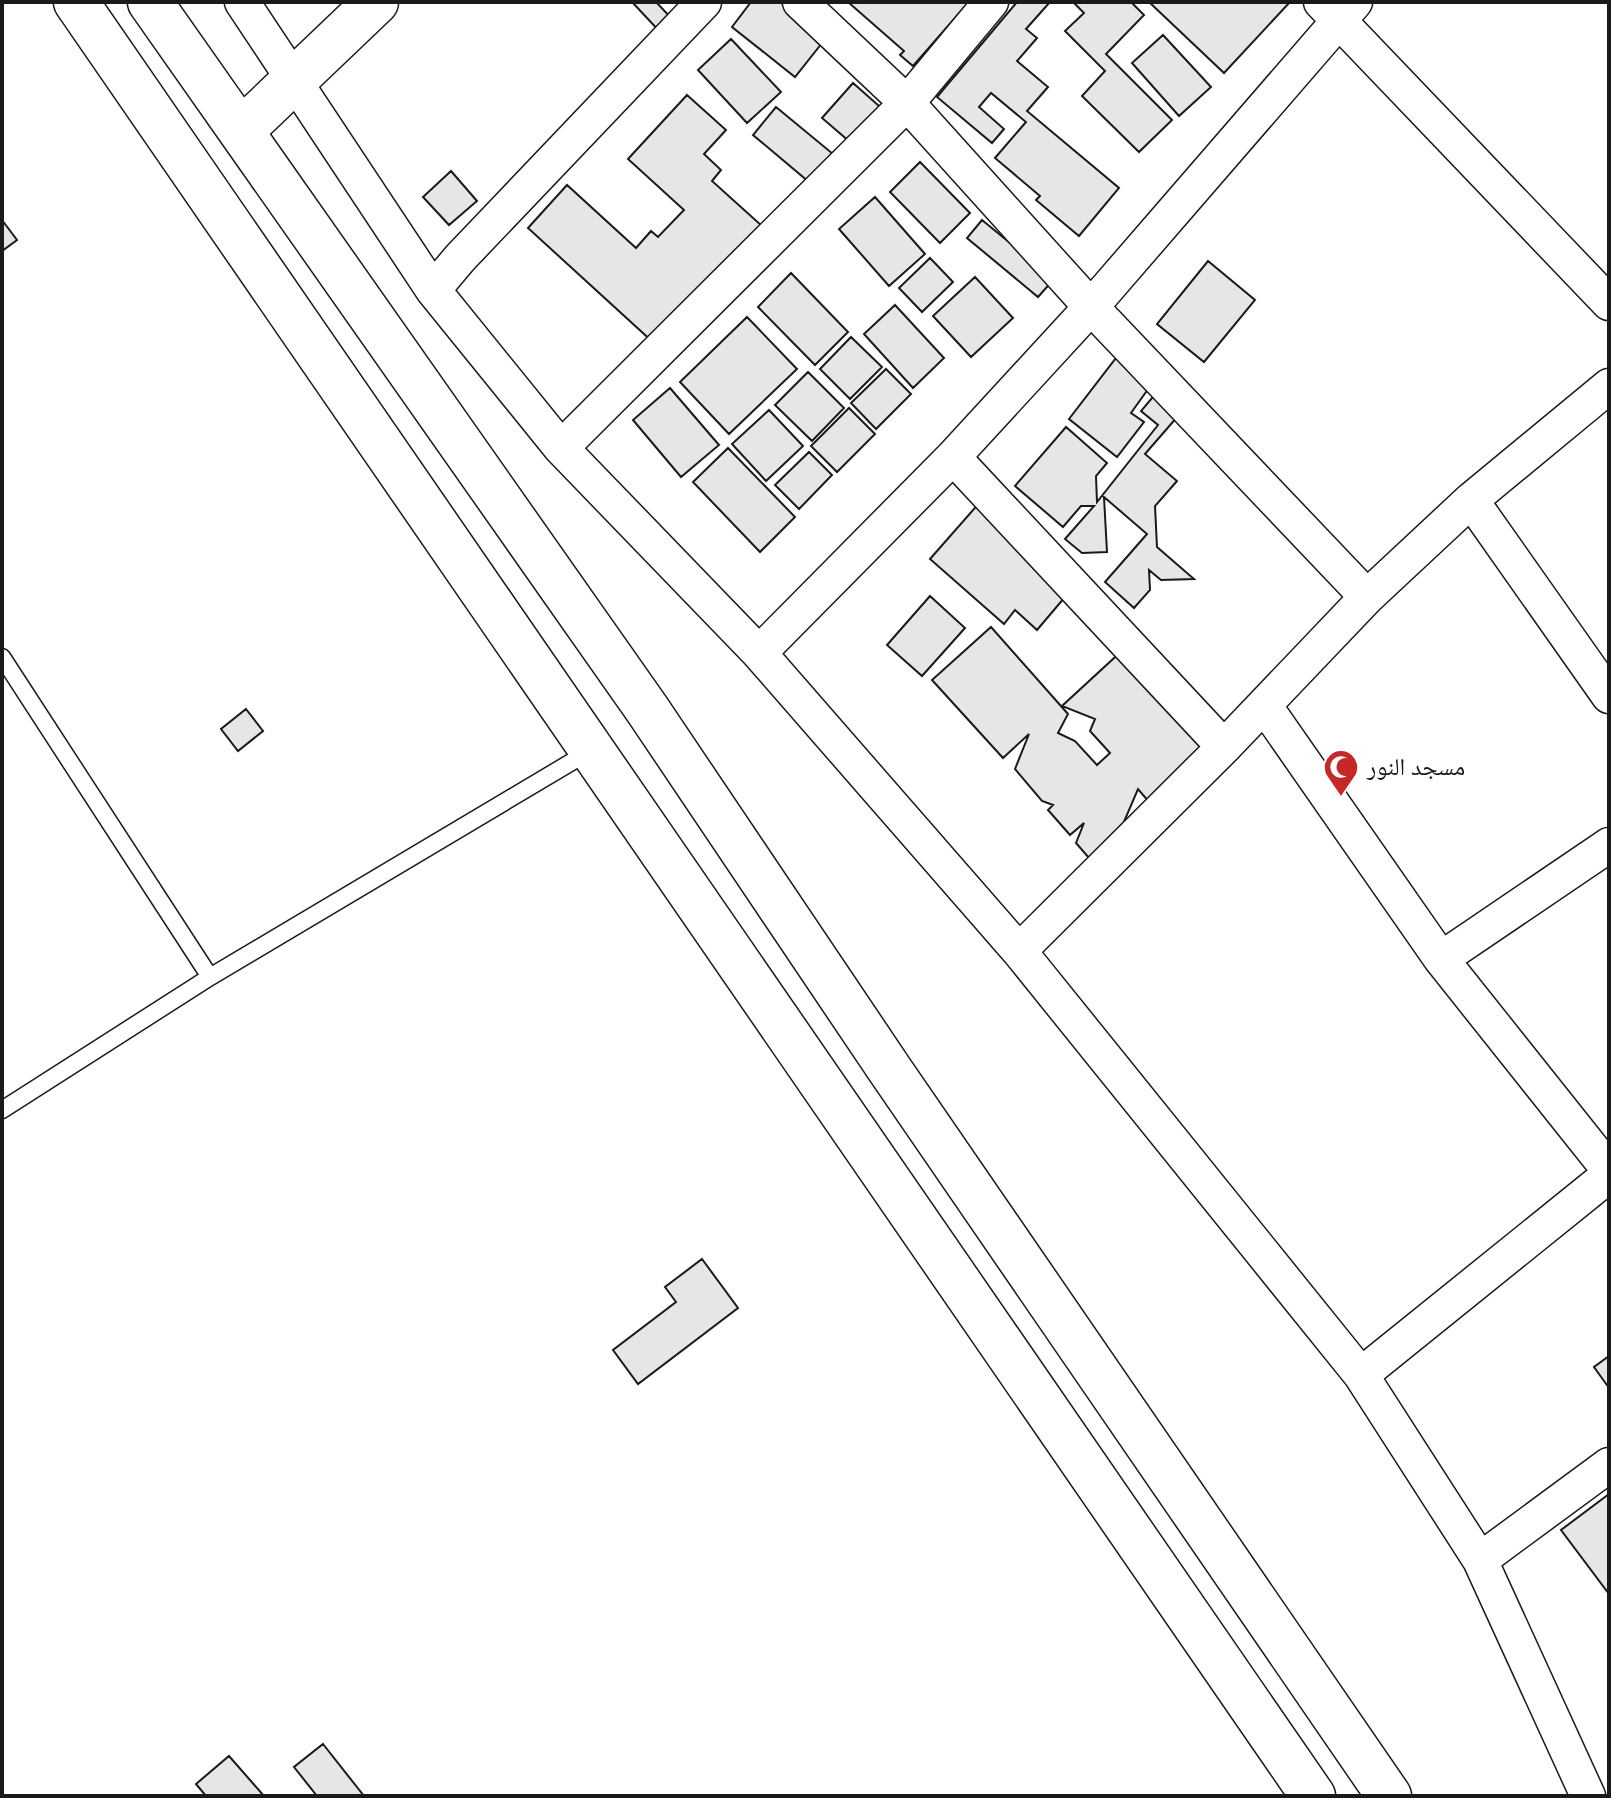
<svg xmlns="http://www.w3.org/2000/svg" width="1611" height="1798" font-family="Merriweather,'Noto Naskh Arabic',serif">
	<style>
		.building { fill: #e6e6e6; stroke: #1a1a1a; stroke-width: 2 }
		.lines { fill: none; stroke-linecap: round; stroke-linejoin: round }
		.lane-casing { stroke: #1a1a1a; stroke-width: 19 }
		.street-casing { stroke: #1a1a1a; stroke-width: 37 }
		.secondary-casing { stroke: #1a1a1a; stroke-width: 47 }
		.highway-casing { stroke: #1a1a1a; stroke-width: 47 }
		.lane { stroke: #fff; stroke-width: 16 }
		.street { stroke: #fff; stroke-width: 34 }
		.secondary { stroke: #fff; stroke-width: 44 }
		.highway { stroke: #fff; stroke-width: 44 }
		.labels { text-anchor: middle; stroke-width: 6; stroke-linejoin: round; paint-order: stroke }
		.poi-label { font-size: 24px; fill: #1a1a1a; stroke: #fff; text-anchor: start }
	</style>
	<rect width="100%" height="100%" fill="#fff"/>
	<path class="building" d="M632,2H656L675,22L662,34Z
		M751,2H780L826,38L795,77L732,27Z
		M848,2H969L913,66L900,55L904,51Z
		M1017,2H1050L1026,29L1037,38L1017,61L1048,87L1027,111L1119,188L1079,236L1036,200L1040,196L995,158L1026,122L991,93L979,107L1004,129L992,143L937,97Z
		M1073,2H1131L1144,15L1106,54L1172,120L1139,152L1082,96L1105,71L1065,31L1084,13Z
		M1149,2H1290L1224,73Z
		M1163,35L1211,87L1179,116L1132,63Z
		M731,39L781,92L747,123L698,70Z
		M853,83L887,113L857,148L822,118Z
		M687,95L726,130L704,154L721,170L712,181L762,226L655,344L528,228L567,185L636,248L651,231L658,237L684,210L628,159Z
		M776,107L833,154L809,182L753,135Z
		M920,162L970,213L940,243L890,192Z
		M451,171L477,201L449,225L423,197Z
		M875,197L925,254L889,286L839,229Z
		M2,220L17,240L2,251Z
		M982,220L1054,279L1038,297L967,238Z
		M930,258L953,282L922,312L899,288Z
		M1208,261L1255,300L1204,362L1157,324Z
		M791,273L848,332L815,365L758,307Z
		M975,277L1013,318L971,357L933,316Z
		M895,305L944,358L913,388L864,334Z
		M747,317L797,369L729,434L680,382Z
		M851,337L882,367L850,399L820,369Z
		M1116,358L1151,385L1131,413L1144,422L1117,457L1069,419Z
		M886,369L911,394L876,429L851,403Z
		M808,372L844,408L812,441L775,405Z
		M670,388L719,445L681,477L633,420Z
		M1157,392L1185,408L1145,454L1177,481L1155,506L1157,547L1194,579L1161,580L1149,570L1150,590L1134,608L1105,582L1147,534L1104,497L1107,552L1082,553L1065,539L1094,506H1081L1063,527L1015,486L1066,427L1107,463L1096,476L1097,502L1158,425L1141,411Z
		M849,408L875,434L837,472L811,446Z
		M769,410L803,446L766,481L732,444Z
		M728,448L795,517L760,552L693,482Z
		M809,452L832,475L799,509L775,485Z
		M988,493L1052,549L1034,569L1065,597L1037,630L1015,610L1004,624L930,559Z
		M930,596L965,628L922,676L887,645Z
		M991,627L1068,714L1058,733L1075,741L1097,765L1110,753L1090,731L1095,719L1062,706L1126,647L1208,750L1150,803L1138,789L1102,873L1076,843L1084,823L1070,835L1048,810L1053,805L1042,801L1015,769L1029,734L1003,758L932,680Z
		M246,709L263,731L238,751L221,729Z
		M702,1259L738,1308L638,1384L613,1350L676,1302L665,1287Z
		M1609,1356V1388L1594,1367Z
		M1609,1494V1594L1561,1530Z
		M323,1744L364,1796H317L294,1767Z
		M229,1756L264,1796H206L196,1784Z"/>
	<g class="lines">
		<g class="lane-casing">
			<path id="lane" d="M2,657L210,977
				M2,1110L210,977L590,751"/>
		</g>
		<g class="street-casing">
			<path id="street" d="M242,2L433,290L561,448L759,653L1019,951L1361,1375L1480,1560L1588,1796
				M800,2L907,103L1091,307L1367,597
				M1321,2L1609,303
				M433,290L460,258L704,2
				M561,448L907,103L991,2
				M953,457L1224,747
				M1471,500L1609,696
				M759,653L953,457L1091,307L1355,2
				M1264,705L1441,959L1609,1170
				M1019,951L1224,747L1367,597L1471,500L1609,386
				M1441,959L1609,845
				M1361,1375L1609,1175
				M1480,1560L1609,1465"/>
		</g>
		<g class="secondary-casing">
			<path id="secondary" d="M242,130L376,2"/>
		</g>
		<g class="highway-casing">
			<path id="highway" d="M76,2L1313,1796
				M150,2L647,709L890,1070L1389,1796"/>
		</g>
		<use href="#lane" class="lane"/>
		<use href="#street" class="street"/>
		<use href="#secondary" class="secondary"/>
		<use href="#highway" class="highway"/>
	</g>
	<defs>
		<g id="mosque-pin" transform="scale(1.8)"><path d="M0 17L-7.5 6A9.5 9.5 0 1 1 7.5 6Z" fill="#c62828" stroke="#fff"/><path d="M3.5-4.9A6 6 0 1 0 3.5 4.9A5 5 0 1 1 3.5-4.9Z" fill="#fff"/></g>
	</defs>
	<g fill-rule="evenodd">
		<use href="#mosque-pin" x="1341" y="767"/>
	</g>
	<g class="labels">
		<g class="poi-label">
			<text x="1367" y="775">مسجد النور</text>
		</g>
	</g>
	<rect width="1611" height="1798" fill="none" stroke="#1a1a1a" stroke-width="8"/>
</svg>
